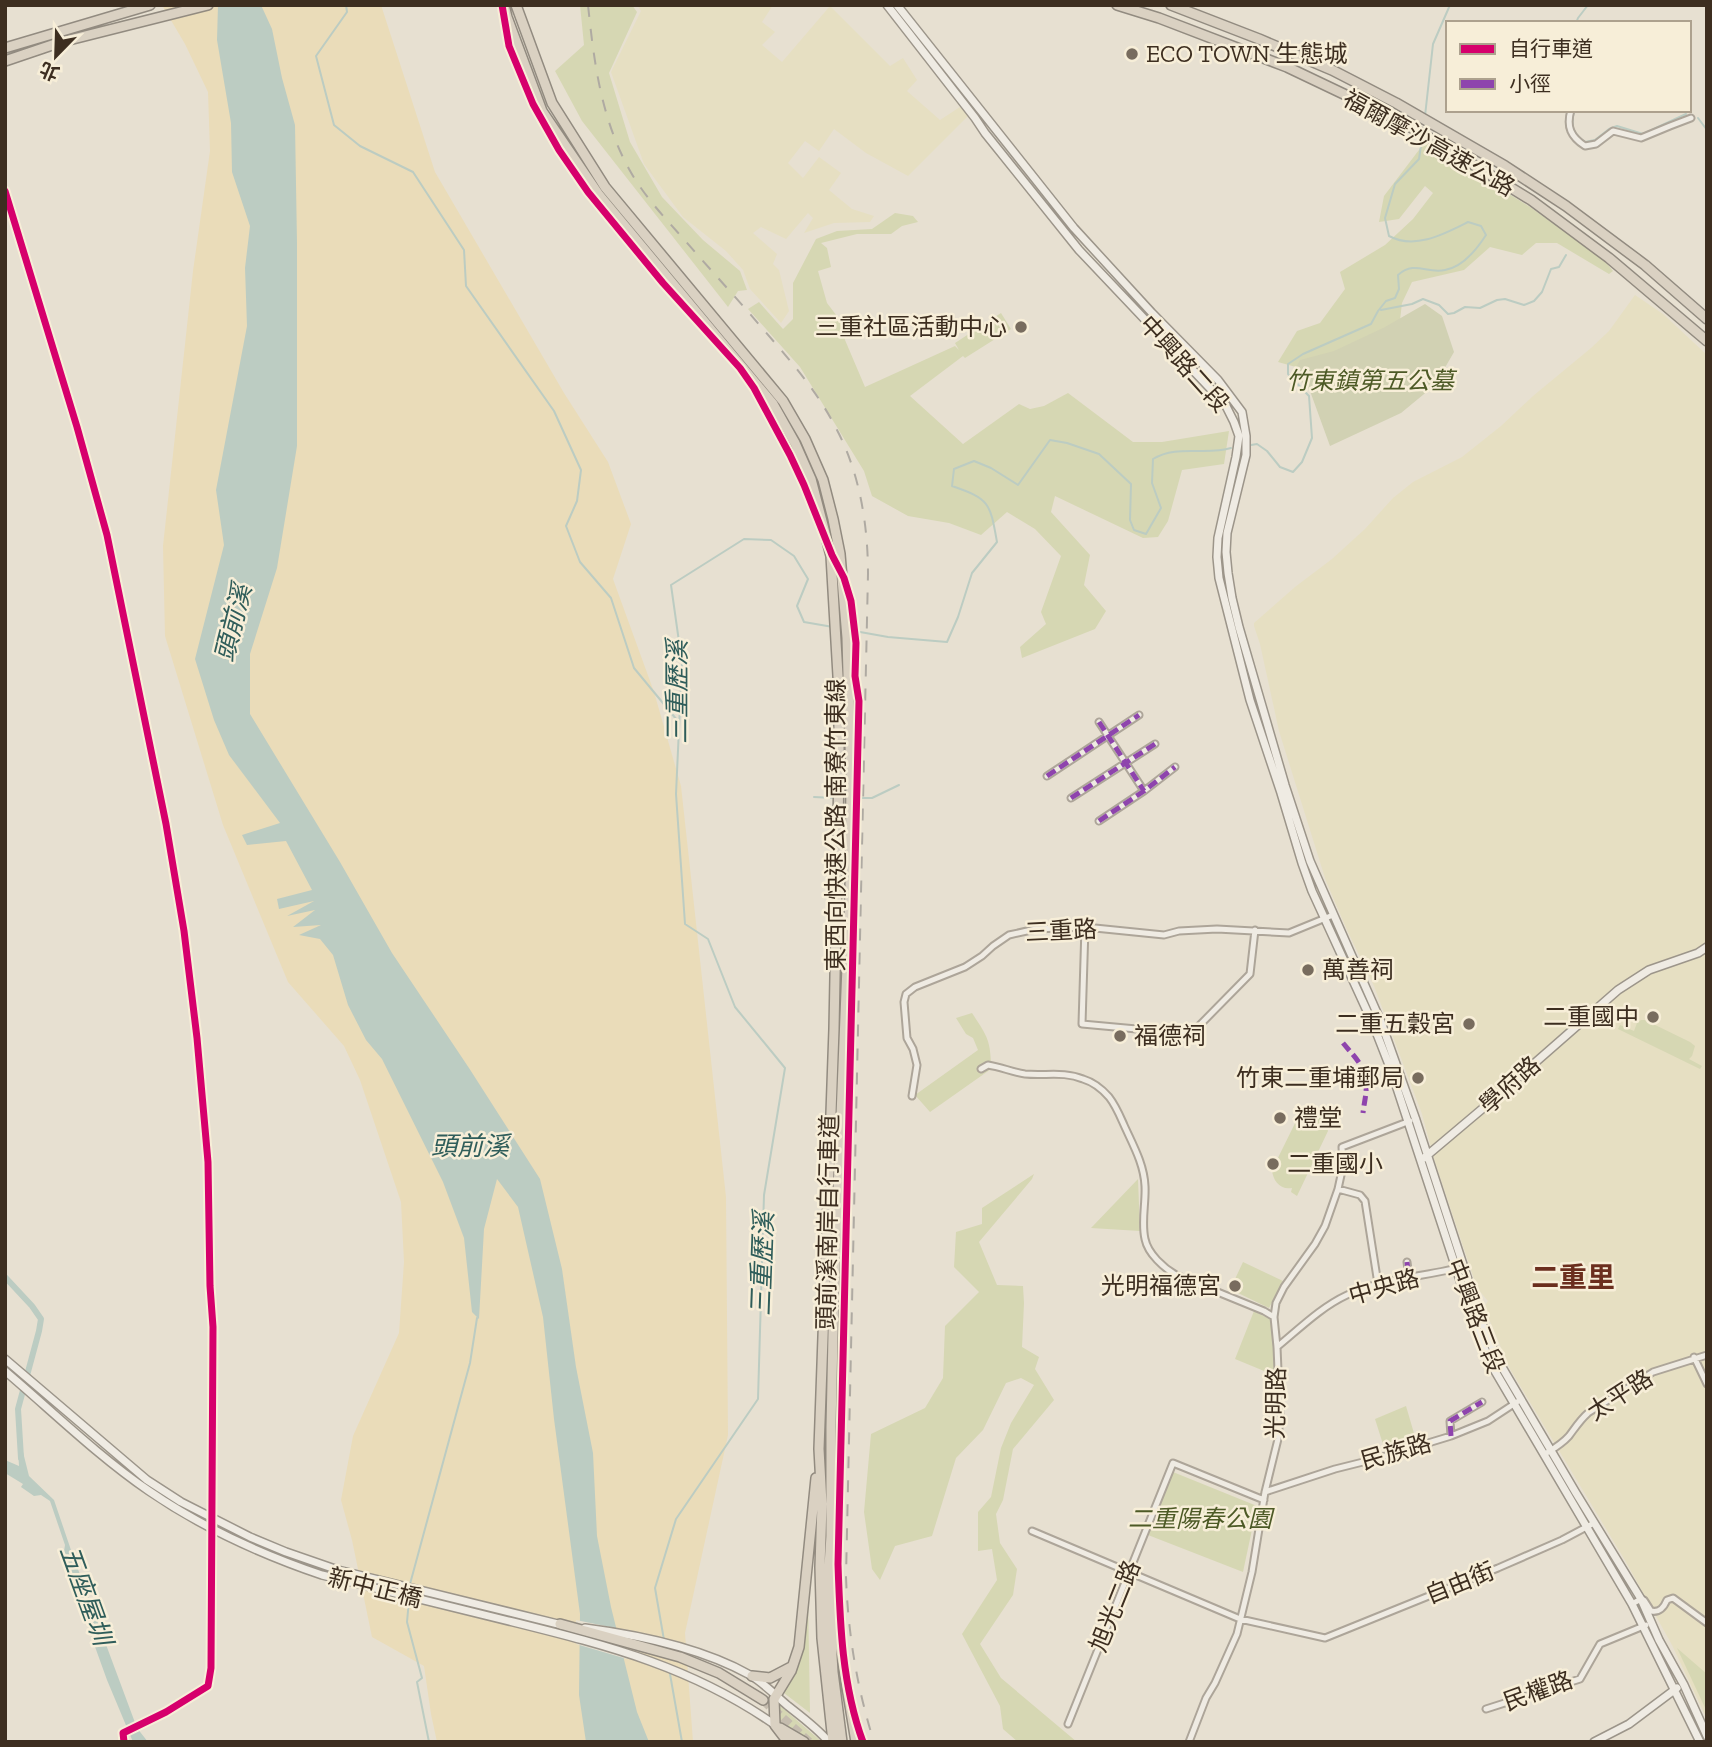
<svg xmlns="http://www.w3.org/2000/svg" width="1712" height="1747" font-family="'Zilla Slab','Noto Sans TC',serif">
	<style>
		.farmland { fill: #e6dfc2 }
		.green { fill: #d6d7b3 }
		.sand { fill: #eadcb9 }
		.cemetery { fill: #d1d1b3 }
		.water { fill: #bcccc2 }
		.pier { fill: #e7e0d1 }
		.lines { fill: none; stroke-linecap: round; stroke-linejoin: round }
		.stream { stroke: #bcccc2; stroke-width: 2 }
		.canal { stroke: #bcccc2; stroke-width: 6 }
		.highway-tunnel { stroke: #c5bcae; stroke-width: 9; stroke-dasharray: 9 4.5; stroke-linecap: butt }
		.street-casing { stroke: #ada599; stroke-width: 9 }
		.secondary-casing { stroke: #9c958a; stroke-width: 10 }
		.highway-casing { stroke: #928b80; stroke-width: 12 }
		.street { stroke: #efebe3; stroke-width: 5 }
		.secondary { stroke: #efebe3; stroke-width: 7 }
		.highway { stroke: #dad1c2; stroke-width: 9 }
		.rail { stroke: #afaaa2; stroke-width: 2; stroke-dasharray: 12 12; stroke-linecap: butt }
		.quiet { stroke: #8e44ad; stroke-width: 5; stroke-dasharray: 10 5; stroke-linecap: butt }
		.cycleway-casing { stroke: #f7eed8; stroke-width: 11 }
		.cycleway { stroke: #d6006c; stroke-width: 7 }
		.poi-dot { fill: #786c5e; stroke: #f7eed8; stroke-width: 2.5 }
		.labels { text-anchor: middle; stroke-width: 5; stroke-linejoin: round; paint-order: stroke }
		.poi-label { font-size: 24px; fill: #3d2e20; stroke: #f7eed8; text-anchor: start }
		.street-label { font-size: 24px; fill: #3d2e20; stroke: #f7eed8 }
		.park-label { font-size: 24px; font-style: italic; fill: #4d5a26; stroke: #f7eed8 }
		.water-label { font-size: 26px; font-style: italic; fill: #2f5d5a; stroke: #f7eed8 }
		.quarter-label { font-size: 28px; font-weight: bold; fill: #6b2e1e; stroke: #f7eed8 }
	</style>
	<rect width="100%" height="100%" fill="#e7e0d1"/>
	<path class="farmland" d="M637,5H773L762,22L775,32L762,45L782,62L830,6L890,66L903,58L917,80L907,91L940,120L960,107L968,116L908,176L866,153L834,129L819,151L805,141L788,163L803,178L819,157L841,173L829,190L852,209L874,216L870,222L834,223L804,233L813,218L808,213L786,239L761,227L753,233L777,254L773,264L779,270L789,311L781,323L750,289L743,270L726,251L683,217L644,164L611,72L641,11Z
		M1635,295L1663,314L1707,355V1719L1672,1645L1626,1562L1510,1369L1484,1307L1488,1301L1477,1288L1435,1162L1422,1114L1374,986L1347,930L1326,881L1279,731L1260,644L1254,626V623L1295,587L1332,559L1365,529L1393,498L1413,482L1462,457L1501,426L1533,396L1591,348L1609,331Z"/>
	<path class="green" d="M580,5H632L637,12L609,73L630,142L662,197L703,240L740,271L747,290L738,291L728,307L582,121L555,71L584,45Z
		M1425,142L1530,207L1604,260L1613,271L1609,274L1557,243H1536L1522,255L1490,247L1464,270L1412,282L1402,303L1399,329L1335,378L1278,362L1297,331L1320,323L1345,289L1340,272L1385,245L1413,219L1433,193L1425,186L1399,219L1379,222L1384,196Z
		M895,213L913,216L918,222L902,226L891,234H857L821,243L827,248L831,267L818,271L827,303L843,324L845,340L865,387L955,346L959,350L955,343L1001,313L1011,329L965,358L963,356L910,396L963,444L1019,404L1030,409L1044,406L1068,393L1133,442H1162L1229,431L1224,464L1182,470L1168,521L1158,537L1143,538L1055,496L1051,512L1090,555L1084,585L1106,611L1095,629L1022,658L1020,647L1046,624L1041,612L1061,556L1035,529L1007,512L981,535L949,523L908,516L872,496L864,471L800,367L748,309L759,302L783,329L793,319V283L816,239L837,231L872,229Z
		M972,1013C987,1036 991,1040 991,1069L930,1112L915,1095L978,1050L973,1038L966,1034L956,1018Z
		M1641,1020H1645L1690,1042L1695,1046L1692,1056L1689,1059L1702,1066L1700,1069L1618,1029L1620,1025L1634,1031L1637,1023Z
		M1303,1107L1308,1109L1305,1116C1318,1114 1325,1117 1328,1131L1297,1196L1291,1192L1292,1188C1280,1190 1273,1181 1272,1170Z
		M1034,1174L1032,1179L979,1242L997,1285L1023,1286L1024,1303L1022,1347L1039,1357L1035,1369L1054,1400L1013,1449L1003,1500L996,1514L1000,1543L1017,1569L1013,1595L980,1644L1001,1678L1077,1742H1018L1003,1729L1000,1706L962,1634L997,1580L992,1549L978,1551V1512L991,1497L1001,1448L1011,1423L1034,1385L1021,1378L1006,1383L983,1430L956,1458L932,1536L895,1546L880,1580L872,1569L864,1512L871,1434L925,1408L943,1378L945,1326L979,1292L954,1267L956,1232L982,1224V1208Z
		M1138,1179L1140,1231L1091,1228Z
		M1243,1262L1283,1281L1269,1308L1238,1293L1243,1283L1235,1279Z
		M1254,1311L1270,1319L1275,1349L1276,1376L1235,1359Z
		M1406,1406L1418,1447L1387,1457L1375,1419Z
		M1173,1472L1257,1506L1243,1572L1148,1535Z
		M808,1597L810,1713L784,1693L795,1667Z
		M1677,1648L1707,1674V1712Z
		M778,1704L822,1742H811L780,1722Z"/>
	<path class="sand" d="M162,5H381L435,172L564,393L608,462L631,524L613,579L654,692L681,786L726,1197L728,1435L685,1633L693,1742H437L431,1714L424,1666L372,1637L352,1540L341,1500L353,1436L399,1333L404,1262L401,1202L360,1080L344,1046L288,982L223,825L165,636L163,546L193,271L210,151L208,92L185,44Z"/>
	<path class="cemetery" d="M1425,304L1442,316L1454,352L1435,385L1401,413L1330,446L1310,391L1293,373L1300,360L1334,351L1385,327Z"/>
	<path class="water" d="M218,5H261L272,29L282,78L295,125L297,243V446L277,568L250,654V714L340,862L392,953L469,1068L540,1179L562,1269L576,1367L593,1453L597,1536L611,1607L637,1712L649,1742H586L579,1695L580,1614L554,1419L543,1317L518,1207L497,1179L484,1229L479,1319L472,1312L464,1238L443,1182L382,1059L366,1040L348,1005L333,955L320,939L299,935L321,925L293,927L315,910L287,916L314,901L279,909L277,899L312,890L286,841L247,845L242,835L280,823L229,755L214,720L195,659L224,545L216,490L247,326L245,268L250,226L232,172L231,123L217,40Z
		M18,1449L23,1452L29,1476L54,1500L72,1553L137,1728L148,1742H133L107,1680L63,1558L65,1545L50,1501L41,1495L34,1496L21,1487L23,1484L5,1473V1460L19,1466Z"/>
	<path class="pier" d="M576,1620L620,1629L627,1659L576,1644Z"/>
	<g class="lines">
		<path class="stream" d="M346,5L347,12L316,56L334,125L360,146L413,172L464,250L466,286L554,411L581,470L577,501L566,526L580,562L611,598L634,668L677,720
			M1576,23L1578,18L1588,5
			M1574,110C1571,126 1571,132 1585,142L1595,140L1609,129L1617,126L1643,134L1686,114
			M1425,116L1433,44L1450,5
			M1698,118L1707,130
			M1381,310L1412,304L1423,299L1439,305L1448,314L1454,313L1465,307L1480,308L1497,300L1505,299L1524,305L1534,301L1542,292L1551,269L1559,267L1566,255
			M1251,445L1257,444L1267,451L1280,467L1293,472L1302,462L1312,438L1309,396L1288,374V364L1303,354L1371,324L1378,311L1386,301L1395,298L1399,289L1398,275C1415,260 1426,274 1445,270C1463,267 1477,249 1486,235L1481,226L1468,222C1444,234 1415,250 1389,236L1385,218L1395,184L1419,159L1422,139
			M849,630L888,637L947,642L958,617L972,573L997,542C990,503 990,499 952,486L954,469L974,461L991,468L1018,485L1050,440L1067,443L1099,454L1131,484L1130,520L1134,530L1146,534L1161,508L1152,483L1153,459C1177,444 1206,456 1231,448
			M814,797L834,798
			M854,798H872L899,785
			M410,1584L470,1363L477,1318
			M409,1600L407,1622L422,1678L417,1682L429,1742
			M664,1640L655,1588L676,1519L758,1399L764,1195L785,1068L735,1007L708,939L685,924L676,794L682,663L671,585L744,539L771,540L794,556L808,579L797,606L804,622L833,627
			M670,1674L682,1742"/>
		<path class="canal" d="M5,1277L32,1306L41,1319L39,1331L18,1409L21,1458"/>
		<path class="highway-tunnel" d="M763,1700L809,1742"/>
		<g class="street-casing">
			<path id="street" d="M1571,110C1566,127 1571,137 1585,146L1596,144L1613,131L1641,138L1670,126L1691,118
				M1099,722L1144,791
				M1047,776L1139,715
				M1071,798L1155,744
				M1099,821L1144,791L1175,767
				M1085,927L1082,1024L1191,1034L1250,974L1255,930
				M981,1069L988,1065C1001,1067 1012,1072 1025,1074C1045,1076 1064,1071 1083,1079C1093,1082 1102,1089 1109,1097C1116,1106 1120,1116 1124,1125C1133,1145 1144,1164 1145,1186C1146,1203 1141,1222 1145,1239C1148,1254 1164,1268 1176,1275L1264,1311L1274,1317
				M912,1096L917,1065L913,1049L907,1038L904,1002L906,994L915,987L965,967L982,956L993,946L1009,935L1036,929L1085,927L1164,935L1179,931L1217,929L1289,933L1333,915
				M1338,1189L1360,1195L1365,1201L1378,1284
				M1407,1262L1409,1278
				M1277,1347C1299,1329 1321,1307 1347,1295C1381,1279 1421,1277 1457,1268
				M1694,1357L1707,1384
				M1451,1436L1450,1421L1482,1402
				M1545,1454C1553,1449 1562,1444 1569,1436C1575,1428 1580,1420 1588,1413L1653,1372L1707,1355
				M1265,1492L1335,1469L1379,1458L1451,1436L1488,1421L1520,1400
				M1032,1531L1240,1619L1325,1638L1498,1568L1562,1540L1594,1523
				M1632,1604L1641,1599L1644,1600L1651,1611C1660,1613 1664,1607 1667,1600L1673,1598L1707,1623
				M1486,1709L1580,1679L1600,1644L1646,1625
				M1068,1724L1173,1463L1264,1500
				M1189,1742L1206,1698L1215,1683L1237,1634L1252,1572L1265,1492L1278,1439L1280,1417L1277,1347L1274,1317L1276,1303L1284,1287L1315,1244L1325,1226L1338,1189L1343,1166L1342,1147L1410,1121"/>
		</g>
		<g class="secondary-casing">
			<path id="secondary" d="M887,5L975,118L985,133L1079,250L1225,404L1234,422L1239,436L1236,457L1218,538L1217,557L1219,578L1250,700L1281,793L1302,863L1312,891L1373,1024L1391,1070L1475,1326L1492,1366L1632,1604L1700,1742
				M897,5L1074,228L1152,313L1218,380L1242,412L1246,436V455L1227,533L1226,552L1228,573L1232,598L1239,627L1285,785L1310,861L1381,1022L1416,1120L1482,1323L1499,1362L1576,1493L1641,1599L1659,1640L1684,1685L1707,1736
				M1424,1158L1488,1104L1618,990L1649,970L1698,953L1707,947
				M5,1359L147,1480L181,1502L250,1537L286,1552L338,1570L562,1625
				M5,1371C52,1411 98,1456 149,1491C200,1526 263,1555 322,1575C385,1591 449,1606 513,1622C610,1646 695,1668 778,1727
				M585,1628C639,1635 702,1648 750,1675C764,1683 776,1696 788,1706C802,1717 817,1728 829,1742
				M1594,1742L1629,1724L1677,1688"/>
		</g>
		<g class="highway-casing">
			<path id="highway" d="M504,5L507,17L542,111L599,195L773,404L795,443L811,479L831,556L839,693V770L834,1029L819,1449L822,1504L820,1567L822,1638L833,1742
				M516,5L552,103L605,187L783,401L805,439L823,480L833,519L840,554L847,638L851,779L850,892L834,1290L831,1427V1536L829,1566V1607L833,1672L842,1742
				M1117,5L1159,18L1287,67L1392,117L1425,135L1531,200L1609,258L1707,341
				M1171,5L1259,39L1332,70L1396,103L1505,166L1566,206L1645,265L1707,319
				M5,48L150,5
				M5,61L61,42L208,5
				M834,1574L840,1645L856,1742
				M560,1624L680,1657L719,1673L763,1700
				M752,1676L770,1678L791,1667
				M780,1728L804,1742
				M788,1742L775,1725L774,1699L791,1671L799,1647L816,1478"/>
		</g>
		<use href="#street" class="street"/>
		<use href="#secondary" class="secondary"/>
		<use href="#highway" class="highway"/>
		<path class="rail" d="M588,5C594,62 601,118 629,169C646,200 672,225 695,252C717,277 740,302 762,328C790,360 818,392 837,430C860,474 868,526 868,574L846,1577C848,1634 857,1688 874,1742"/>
		<path class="quiet" d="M1099,722L1144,791
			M1047,776L1139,715
			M1071,798L1155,744
			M1099,821L1144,791L1175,767
			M1343,1043C1353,1055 1366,1067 1366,1083C1367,1093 1364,1103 1363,1113
			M1407,1262L1409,1278
			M1451,1436L1450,1421L1482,1402"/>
		<g class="cycleway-casing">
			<path id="cycleway" d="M502,5L509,46L533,104L559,150L588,192L663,283L740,368L754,388L790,455L804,485L832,555L844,578L851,601L856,643L855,676L859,701L838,1564C840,1624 842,1685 863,1742
				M5,191L77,427L107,535L166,824L184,931L197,1038L208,1162L210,1286L213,1327L211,1668L208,1686L166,1712L123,1733L124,1742"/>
		</g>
		<use href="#cycleway" class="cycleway"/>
	</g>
	<g class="poi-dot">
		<circle cx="1132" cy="54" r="7"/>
		<circle cx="1021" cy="327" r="7"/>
		<circle cx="1308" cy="970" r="7"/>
		<circle cx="1653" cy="1017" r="7"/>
		<circle cx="1469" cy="1024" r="7"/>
		<circle cx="1120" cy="1036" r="7"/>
		<circle cx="1418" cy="1078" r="7"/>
		<circle cx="1280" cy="1118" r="7"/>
		<circle cx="1273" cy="1164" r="7"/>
		<circle cx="1235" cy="1286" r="7"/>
	</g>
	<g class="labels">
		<g class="poi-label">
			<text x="1146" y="62">ECO TOWN 生態城</text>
			<text x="1007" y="335" text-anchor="end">三重社區活動中心</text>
			<text x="1322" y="978">萬善祠</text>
			<text x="1639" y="1025" text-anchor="end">二重國中</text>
			<text x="1455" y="1032" text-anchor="end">二重五穀宮</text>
			<text x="1134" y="1044">福德祠</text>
			<text x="1404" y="1086" text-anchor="end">竹東二重埔郵局</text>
			<text x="1294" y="1126">禮堂</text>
			<text x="1287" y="1172">二重國小</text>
			<text x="1221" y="1294" text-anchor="end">光明福德宮</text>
		</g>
		<g class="street-label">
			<text transform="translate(1429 143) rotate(29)" y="8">福爾摩沙高速公路</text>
			<text transform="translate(1184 364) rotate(48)" y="8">中興路二段</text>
			<text transform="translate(836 825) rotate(-90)" y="8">東西向快速公路 南寮竹東線</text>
			<text transform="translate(1061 931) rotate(-3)" y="8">三重路</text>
			<text transform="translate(1510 1085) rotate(-42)" y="8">學府路</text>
			<text transform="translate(828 1222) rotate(-89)" y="8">頭前溪南岸自行車道</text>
			<text transform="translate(1384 1287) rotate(-16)" y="8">中央路</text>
			<text transform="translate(1475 1316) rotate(69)" y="8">中興路三段</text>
			<text transform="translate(1620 1395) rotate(-33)" y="8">太平路</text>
			<text transform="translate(1276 1403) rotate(-89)" y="8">光明路</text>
			<text transform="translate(1396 1452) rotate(-16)" y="8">民族路</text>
			<text transform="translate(1460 1583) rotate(-22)" y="8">自由街</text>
			<text transform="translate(375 1588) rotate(14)" y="8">新中正橋</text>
			<text transform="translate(1115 1606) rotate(-68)" y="8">旭光二路</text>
			<text transform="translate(1538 1691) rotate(-20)" y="8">民權路</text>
		</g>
		<g class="park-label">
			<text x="1370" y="389">竹東鎮第五公墓</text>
			<text x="1200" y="1527">二重陽春公園</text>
		</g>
		<g class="water-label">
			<text transform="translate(233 623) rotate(-76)" y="9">頭前溪</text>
			<text transform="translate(677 692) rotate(-90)" y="9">三重歷溪</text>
			<text x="470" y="1155">頭前溪</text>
			<text transform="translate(762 1264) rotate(-88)" y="9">三重歷溪</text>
			<text transform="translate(86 1595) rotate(70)" y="9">五座屋圳</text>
		</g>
		<g class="quarter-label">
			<text x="1573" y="1287">二重里</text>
		</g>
	</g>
	<rect width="1712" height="1747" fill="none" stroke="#3d2e20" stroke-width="14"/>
	<rect x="1446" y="21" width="245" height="91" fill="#f7eed8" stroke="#ada18e" stroke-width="2"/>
	<rect x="1460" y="44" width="35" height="10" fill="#d6006c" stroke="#ada18e" stroke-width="2"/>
	<text x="1509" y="56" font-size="21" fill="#3d2e20">自行車道</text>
	<rect x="1460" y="79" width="35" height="10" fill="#8e44ad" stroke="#ada18e" stroke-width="2"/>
	<text x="1509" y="91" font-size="21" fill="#3d2e20">小徑</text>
	<g transform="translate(56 56) rotate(203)" stroke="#f7eed8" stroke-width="5" paint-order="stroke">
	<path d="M0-5L12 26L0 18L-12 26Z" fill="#3d2e20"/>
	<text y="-10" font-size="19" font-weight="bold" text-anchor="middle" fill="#3d2e20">北</text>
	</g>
</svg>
